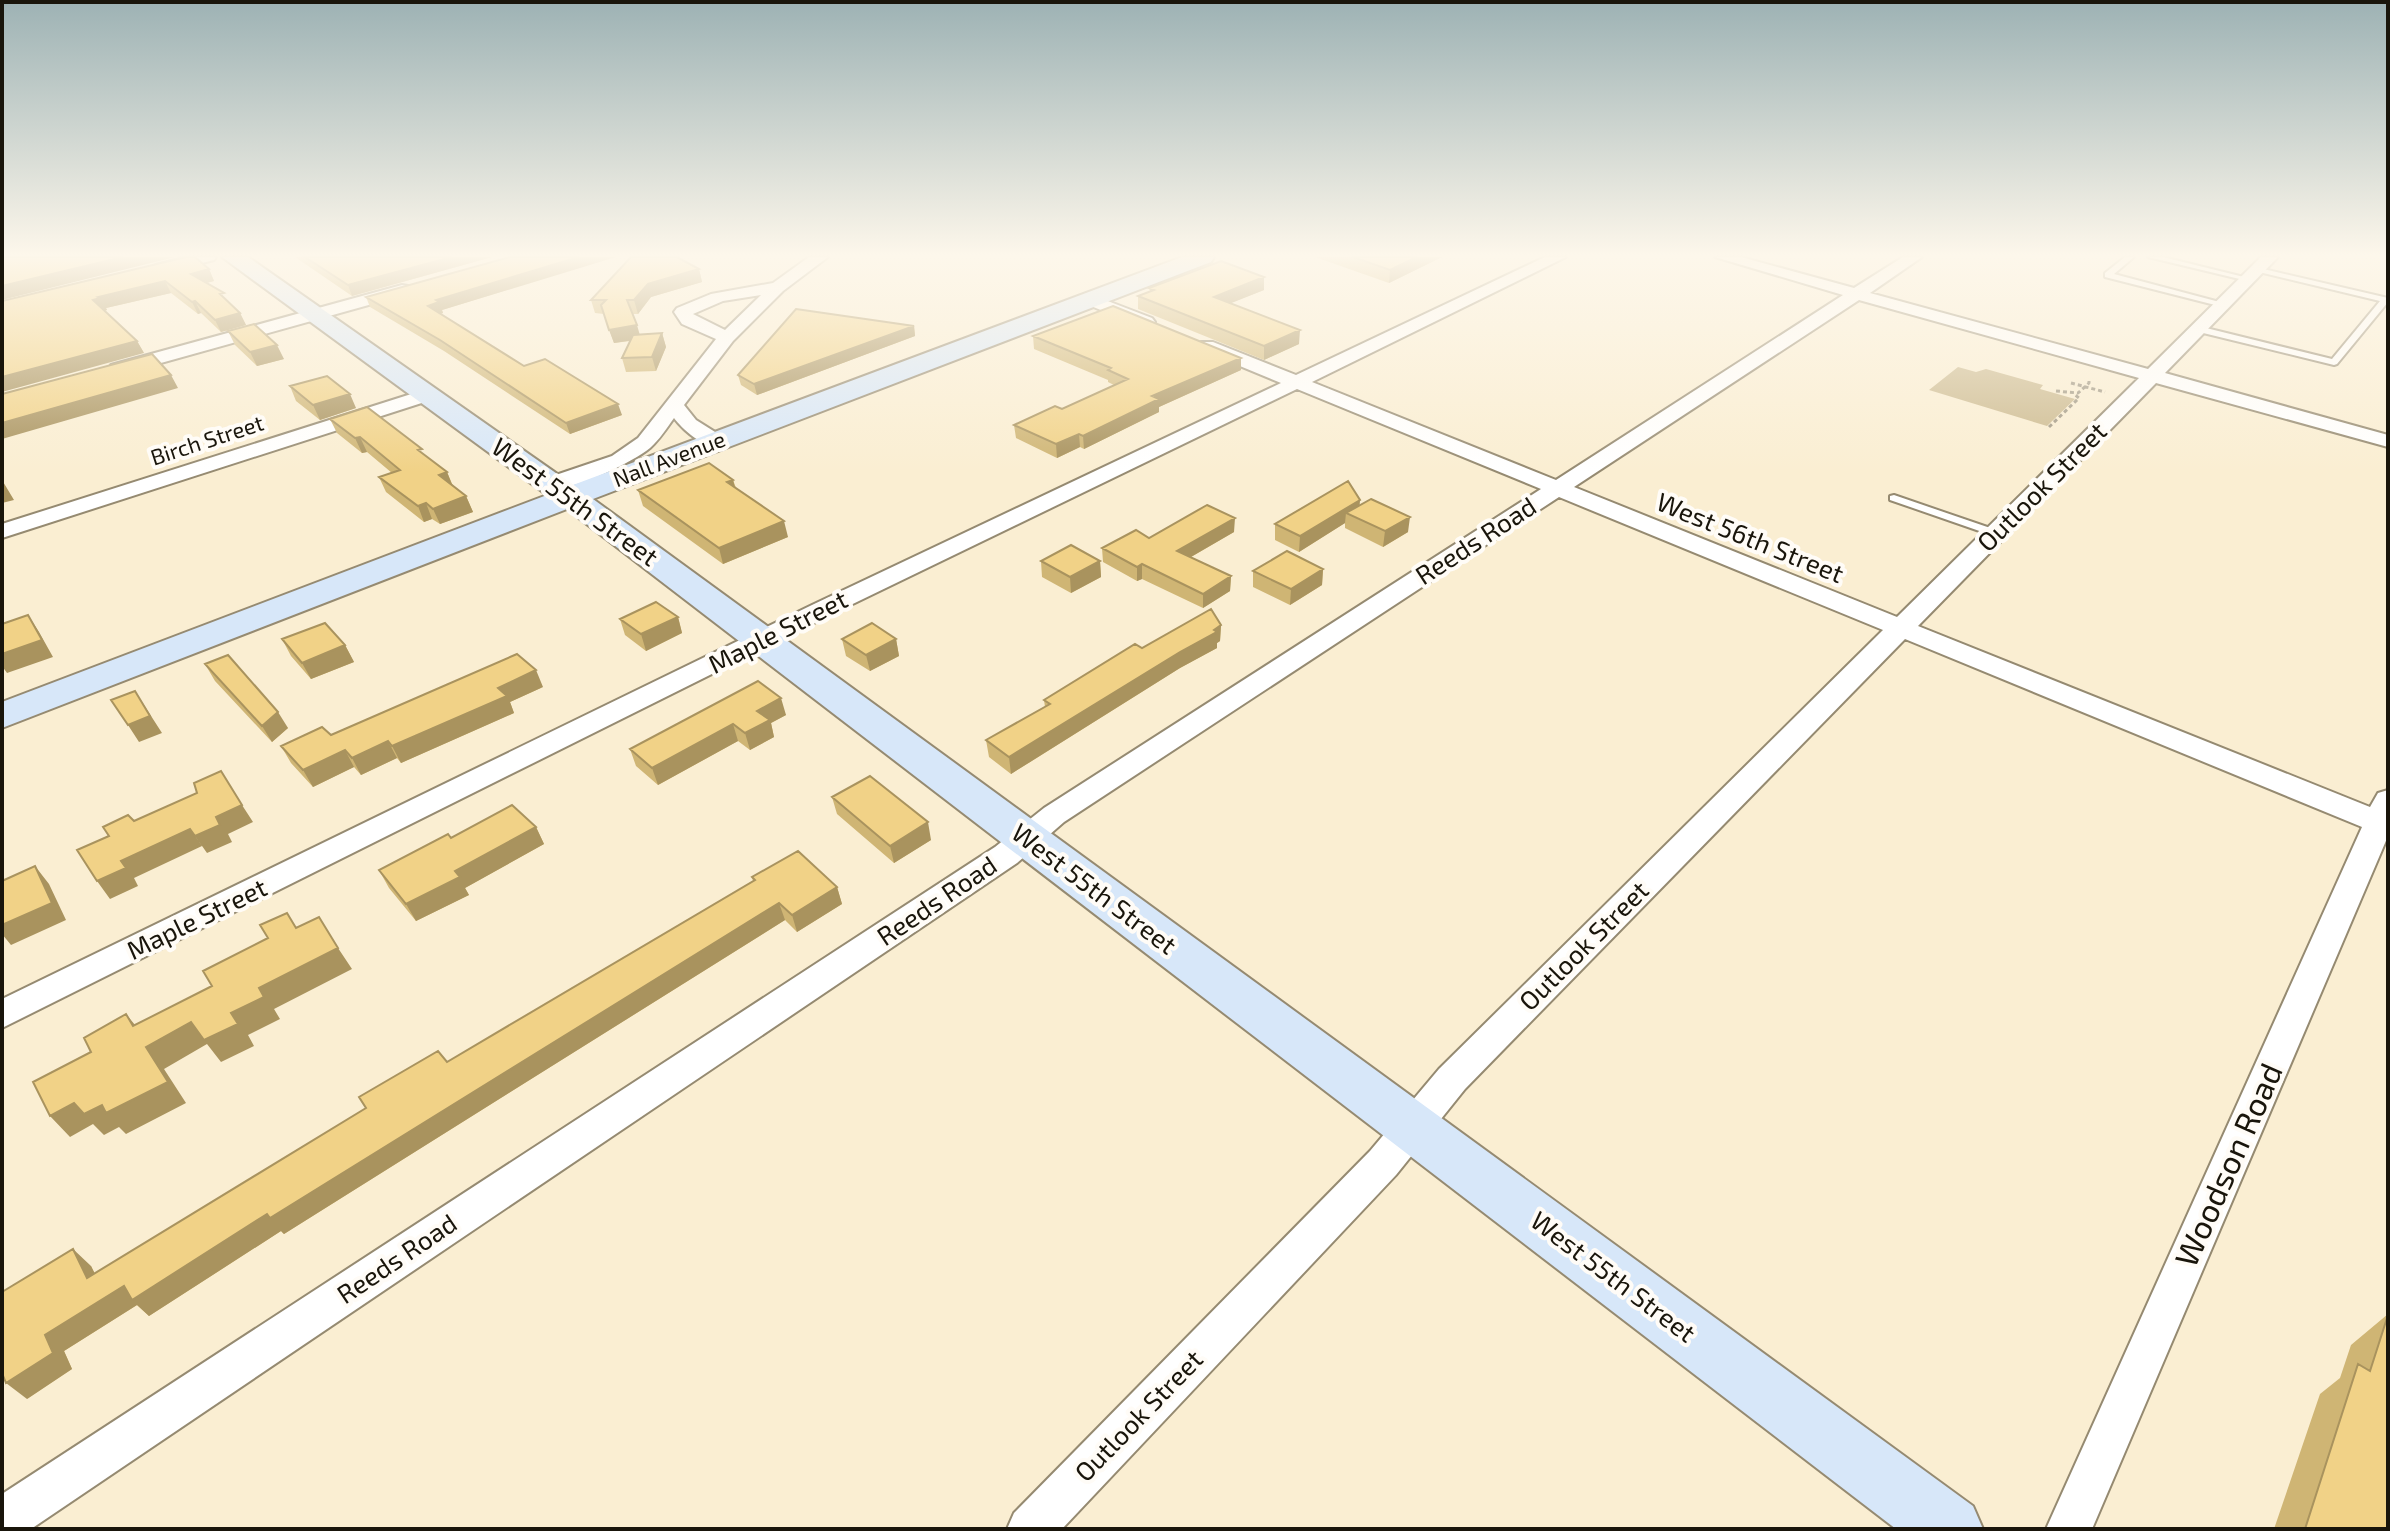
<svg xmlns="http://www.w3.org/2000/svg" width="2390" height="1531" font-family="'Exo 2',sans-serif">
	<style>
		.green { fill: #ccba8f }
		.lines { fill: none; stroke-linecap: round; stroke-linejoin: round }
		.lane-casing { stroke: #958a71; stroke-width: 4 }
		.street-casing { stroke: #958a71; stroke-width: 4 }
		.secondary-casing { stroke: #958a71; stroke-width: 4 }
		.path { stroke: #a09783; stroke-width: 3; stroke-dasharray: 4 3; stroke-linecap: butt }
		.lane { fill: #fff; fill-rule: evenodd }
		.street { fill: #fff; fill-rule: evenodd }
		.secondary { fill: #d7e7f9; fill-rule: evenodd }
		.wall { fill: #cfb574 }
		.shaded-wall { fill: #a9935e }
		.building { fill: #f1d287; stroke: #a9935e; stroke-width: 2 }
		.labels { text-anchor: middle; stroke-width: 8; stroke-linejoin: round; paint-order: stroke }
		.far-street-label { font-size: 22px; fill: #19150b; stroke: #fffcf7 }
		.street-label { font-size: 26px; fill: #19150b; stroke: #fffcf7 }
		.near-street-label { font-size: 32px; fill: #19150b; stroke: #fffcf7 }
	</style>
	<rect width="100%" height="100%" fill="#faeed2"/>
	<path class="green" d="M1958,367L1976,372L1986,369L2043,385L2040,389L2075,399L2047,426L1929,390Z"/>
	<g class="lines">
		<g class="lane-casing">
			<path id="lane" d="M2125,257H2134L2114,274L2227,304L2223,307L2105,277V273Z
				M2148,257H2163L2252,279L2248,281Z
				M2255,267L2388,298V302L2337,364L2334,365L2195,331L2194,329L2198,326L2332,359L2380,301L2255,271Z
				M1894,495L1999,531L2001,533L1999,535H1991L1890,500V496Z"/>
		</g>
		<g class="street-casing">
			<path id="street" d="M187,257H216L214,260L162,273L154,268L156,265Z
				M809,257H828L783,291L733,341L684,405L696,420L723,437L726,441L723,445C705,450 684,431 674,418C667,428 659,440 650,448C632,463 567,494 544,489L541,484L544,479L612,456L638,438L716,339L682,324L674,312L677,308L711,294L773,283ZM761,295L725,330L693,314L723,301Z
				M1545,257H1566L1312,382L1556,480L1843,295L1715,257H1741L1854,288L1903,257H1922L1870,293L2148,369L2261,257H2278L2165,373L2388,435V447L2156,383L1918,626L2370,807L2378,793L2388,790V836L2092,1529H2046L2362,827L1905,639L1465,1089L1396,1175L1062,1529H1007L1014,1513L1370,1151L1439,1069L1883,630L1559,497L1064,822L1017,863L31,1529H2V1494L995,847L1044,808L1541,489L1297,389L830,615L2,1028V999L812,605L1281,383L1201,350L1198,346L1201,342H1213L1296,375ZM1859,300L2139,378L1897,617L1574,487Z
				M402,285L408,286L410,290L408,294L125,373H111L109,369L111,365Z
				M1092,295L1152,318L1155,322L1146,327L1140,326L1086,304L1084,300Z
				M427,389L437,395L434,399L2,538V524Z"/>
		</g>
		<g class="secondary-casing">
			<path id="secondary" d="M222,257H248L573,485L1182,257H1214L1211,262L593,499L1973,1506L1983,1529H1896L567,509L2,728V702L547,495Z"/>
		</g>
		<path class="path" d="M2071,383L2105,392
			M2056,391L2078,393L2089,383V378
			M2049,427L2079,398L2074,394"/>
		<use href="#lane" class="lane"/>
		<use href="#street" class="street"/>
		<use href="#secondary" class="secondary"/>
	</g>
	<path class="wall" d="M295,257H492L352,296Z
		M1315,257H1442L1389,283Z
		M209,269L214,281L207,283L240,313L246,325L221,332L201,313L198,314L171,293L106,308L107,310L104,311L137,341L144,353L2,301Z
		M699,269L702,282L651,297L638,314H632L639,335L662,333L666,347L656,371L626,372L622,358L630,341L614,343L604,314L595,313L591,300Z
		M513,288L442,310L443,313L440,314L524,366L622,415L570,434L444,351L370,307L366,297Z
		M1149,288L1264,290L1230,303L1299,344L1264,360L1138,309V296L1150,291Z
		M914,326L915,336L757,395L741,385L738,375Z
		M228,331L284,359L257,366L235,345Z
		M1033,336L1241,358V370L1159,407V412L1084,449L1080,447L1057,458L1016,438L1014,425L1062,409L1114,385L1108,382V380L1034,349Z
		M290,386L356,408L320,420L296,401Z
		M330,419L426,456L447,472L453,486L466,496L473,512L440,524L432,519L424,522L386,492L379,477L392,473L367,452L362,453L337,433Z
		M733,480L736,488L788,537L723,564L643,506L638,490Z
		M1359,505L1408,532L1383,547L1345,528V523L1299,552L1275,540V524Z
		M1234,532L1191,557L1231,576L1230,591L1203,608L1142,579L1137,581L1103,562L1102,548L1149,538Z
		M1041,561H1100L1101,577L1071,593L1042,577Z
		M1323,569L1322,585L1290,605L1253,587V571Z
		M678,617L682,633L646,651L625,635L620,619Z
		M1221,625L1220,641L1217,643V648L1180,668L1011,774L989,757L986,740L1045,707L1044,700L1142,648Z
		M282,639L345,645L354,662L311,679L291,656Z
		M842,639H896L899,656L870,671L846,656Z
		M205,664L288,728L272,742L215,681Z
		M758,681L786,715L771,723L774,737L750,750L738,741L658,785L636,766L630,749Z
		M543,687L510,702L514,713L401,763L397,758L361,775L354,767L313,787L291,763L281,746Z
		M832,797L931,840L894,863L837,814Z
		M536,827L544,844L465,888L469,895L416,921L389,888L379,870L451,838Z
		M752,877L837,887L842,904L797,932L785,920L284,1234L281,1231L149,1316L137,1305L64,1351L72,1369L27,1399L91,1266L95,1274L447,1062L753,881Z
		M2388,1314V1529H2274L2320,1394L2340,1378L2351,1345Z"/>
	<path class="shaded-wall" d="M123,257H175L2,300V286Z
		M452,257H492L352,296L348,285Z
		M579,257H616L442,310L443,313L432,316L428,306L436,300Z
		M1417,257H1442L1389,283L1390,270Z
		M209,269L214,281L197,285L191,274Z
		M699,269L702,282L651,297L638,314L634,300L648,284Z
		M1264,277V290L1214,310V297Z
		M165,281L171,293L106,308L107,310L99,312L93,300L98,297Z
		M195,301L201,313L198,314L192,302Z
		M240,313L246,325L221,332L215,320Z
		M637,325L641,339L614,343L609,330Z
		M914,326L915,336L757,395L754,384Z
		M1300,330L1299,344L1264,360V346Z
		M662,333L666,347L656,371L652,357Z
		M137,341L144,353L2,392V377Z
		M277,345L284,359L257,366L250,352Z
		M1241,358V370L1159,407V412L1084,449L1083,436L1152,396Z
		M171,375L178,388L2,439V423Z
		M350,394L356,408L320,420L313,405Z
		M618,404L622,415L570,434L566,423Z
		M1079,434L1080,447L1057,458L1056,444Z
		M360,437L367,452L362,453L355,438Z
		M447,472L453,487L439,475Z
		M2,480L14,500L2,503Z
		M733,480L737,495L727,482Z
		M466,496L473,512L440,524L433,509Z
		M1360,500L1359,515L1346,513L1345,523L1299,552L1300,536Z
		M426,503L432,519L424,522L418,506Z
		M1410,517L1408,532L1383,547L1385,531Z
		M1235,518L1234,532L1177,565V551Z
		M784,521L788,537L723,564L719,548Z
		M1100,561L1101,577L1071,593L1070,577Z
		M1142,564V579L1137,581V567Z
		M1323,569L1322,585L1290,605L1291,589Z
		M1231,576L1230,591L1203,608V594Z
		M28,615L39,632L53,657L7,673L2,666V654Z
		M678,617L682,633L646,651L641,634Z
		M1221,625L1220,641L1217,643V648L1180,668L1011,774L1009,757Z
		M896,639L899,656L870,671L866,655Z
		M345,645L354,662L311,679L302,663Z
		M536,670L543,687L510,702L514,713L401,763L392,746L498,688Z
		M135,691L162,733L139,742L128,725Z
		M781,698L786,715L771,723L774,737L750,750L745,733L757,711Z
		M278,712L288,728L272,742L262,726Z
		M733,724L738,741L658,785L652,768Z
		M388,741L397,758L361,775L352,758Z
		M345,750L354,767L313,787L303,770Z
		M242,805L253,822L228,834L232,842L207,853L195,836L216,817Z
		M928,822L931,840L894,863L890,846Z
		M536,827L544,844L465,888L469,895L416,921L406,904L455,871Z
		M190,829L202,846L134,878L138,886L110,899L97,881L121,861Z
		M35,866L49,884L66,920L11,945L2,934V925Z
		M837,887L842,904L797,932L792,915Z
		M779,903L785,920L284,1234L281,1231L149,1316L137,1305L64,1351L72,1369L27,1399L6,1383L45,1335L124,1286L267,1214Z
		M338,948L352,969L274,1009L280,1019L248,1035L254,1046L221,1062L207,1044L164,1069L186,1103L126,1134L119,1127L104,1135L93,1124L70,1137L50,1116L133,1026L126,1014L144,1036L191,1022L231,1013L259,988Z
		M73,1249L91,1266L105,1294L87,1278Z"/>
	<path class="building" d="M2,257H123L2,286Z
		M186,257H195L209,269L191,274L224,293L220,294L240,313L215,320L195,301L192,302L165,281L98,297L100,298L93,300L137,341L2,377V301Z
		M305,257H452L348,285Z
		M510,257H579L436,300L439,302L428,306L524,366L545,359L618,404L566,423L440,340L366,297Z
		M631,257H677L699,269L648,284L634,300H627L637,325L609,330L601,305L606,300H591Z
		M1353,257H1417L1390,270Z
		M1221,261L1264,277L1214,297L1300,330L1264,346L1138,296L1154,290L1149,288Z
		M1113,306L1241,358L1152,396L1159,399L1083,436L1079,434L1056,444L1014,425L1055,406L1062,409L1128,379L1108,370L1111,368L1033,336Z
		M796,309L914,326L754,384L738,375Z
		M254,324L277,345L250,352L228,331Z
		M662,333L652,357L622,358L633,335Z
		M152,354L171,375L2,423V394Z
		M327,376L350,394L313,405L290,386Z
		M367,407L422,449L418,450L447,472L439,475L466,496L433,509L426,503L418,506L379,477L400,470L360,437L355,438L330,419Z
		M709,463L733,480L727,482L784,521L719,548L638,490Z
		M1348,481L1360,500L1300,536L1275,524Z
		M1371,499L1410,517L1385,531L1346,513Z
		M1207,505L1235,518L1177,551L1231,576L1203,594L1142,564L1137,567L1102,548L1136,530L1149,538Z
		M1071,545L1100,561L1070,577L1041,561Z
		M1287,551L1323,569L1291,589L1253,571Z
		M656,602L678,617L641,634L620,619Z
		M1211,609L1221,625L1214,630L1217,632L1180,652L1009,757L986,740L1050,704L1044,700L1135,644L1142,648Z
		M28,615L42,640L2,654V624Z
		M325,623L345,645L302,663L282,639Z
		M872,623L896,639L866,655L842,639Z
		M517,654L536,670L498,688L507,696L392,746L388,741L352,758L345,750L303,770L281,746L322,727L331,735Z
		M228,655L278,712L262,726L205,664Z
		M758,681L781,698L757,711L770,720L745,733L733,724L652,768L630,749Z
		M135,691L150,716L128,725L111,700Z
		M221,771L242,805L216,817L220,825L195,836L190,829L121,861L126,868L97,881L77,850L109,836L103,827L128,815L134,821L197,793L194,783Z
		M870,776L928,822L890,846L832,797Z
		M512,805L536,827L455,871L460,877L406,904L379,870L448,834L451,838Z
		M798,851L837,887L792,915L779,903L270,1218L267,1214L132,1300L124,1286L45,1335L53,1353L6,1383L2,1373V1292L73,1249L87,1278L366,1108L359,1097L438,1051L447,1062L755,880L752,877Z
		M35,866L52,903L2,925V881Z
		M287,913L296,928L319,917L338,948L259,988L264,997L231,1013L238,1024L204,1040L191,1022L146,1047L168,1082L106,1113L102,1105L84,1114L74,1103L50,1116L33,1082L91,1052L84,1038L126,1014L133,1026L212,986L203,971L268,938L260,925Z
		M2388,1315V1529H2305L2358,1364L2370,1371Z"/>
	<linearGradient id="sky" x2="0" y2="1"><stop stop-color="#9db2b4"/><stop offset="0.54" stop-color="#fdf7eb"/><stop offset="1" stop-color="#fdf7eb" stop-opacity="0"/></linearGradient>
	<rect width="2390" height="472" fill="url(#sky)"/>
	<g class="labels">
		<g class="far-street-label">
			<text transform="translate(207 440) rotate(-18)" y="8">Birch Street</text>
			<text transform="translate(669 459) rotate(-21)" y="8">Nall Avenue</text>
		</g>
		<g class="street-label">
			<text transform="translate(2042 487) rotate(-45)" y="9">Outlook Street</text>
			<text transform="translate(575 502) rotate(36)" y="9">West 55th Street</text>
			<text transform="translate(1750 538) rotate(22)" y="9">West 56th Street</text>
			<text transform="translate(1476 541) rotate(-33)" y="9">Reeds Road</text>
			<text transform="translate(778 632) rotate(-27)" y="9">Maple Street</text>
			<text transform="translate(1094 889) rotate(37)" y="9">West 55th Street</text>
			<text transform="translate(937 901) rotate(-34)" y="9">Reeds Road</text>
			<text transform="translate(197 919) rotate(-26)" y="9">Maple Street</text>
			<text transform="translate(1584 946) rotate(-45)" y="9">Outlook Street</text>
			<text transform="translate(397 1259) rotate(-34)" y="9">Reeds Road</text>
			<text transform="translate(1613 1277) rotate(37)" y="9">West 55th Street</text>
			<text transform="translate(1139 1416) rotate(-46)" y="9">Outlook Street</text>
		</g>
		<g class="near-street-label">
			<text transform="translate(2229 1165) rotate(-66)" y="11">Woodson Road</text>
		</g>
	</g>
	<rect width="2390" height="1531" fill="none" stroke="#19150b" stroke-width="8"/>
</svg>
